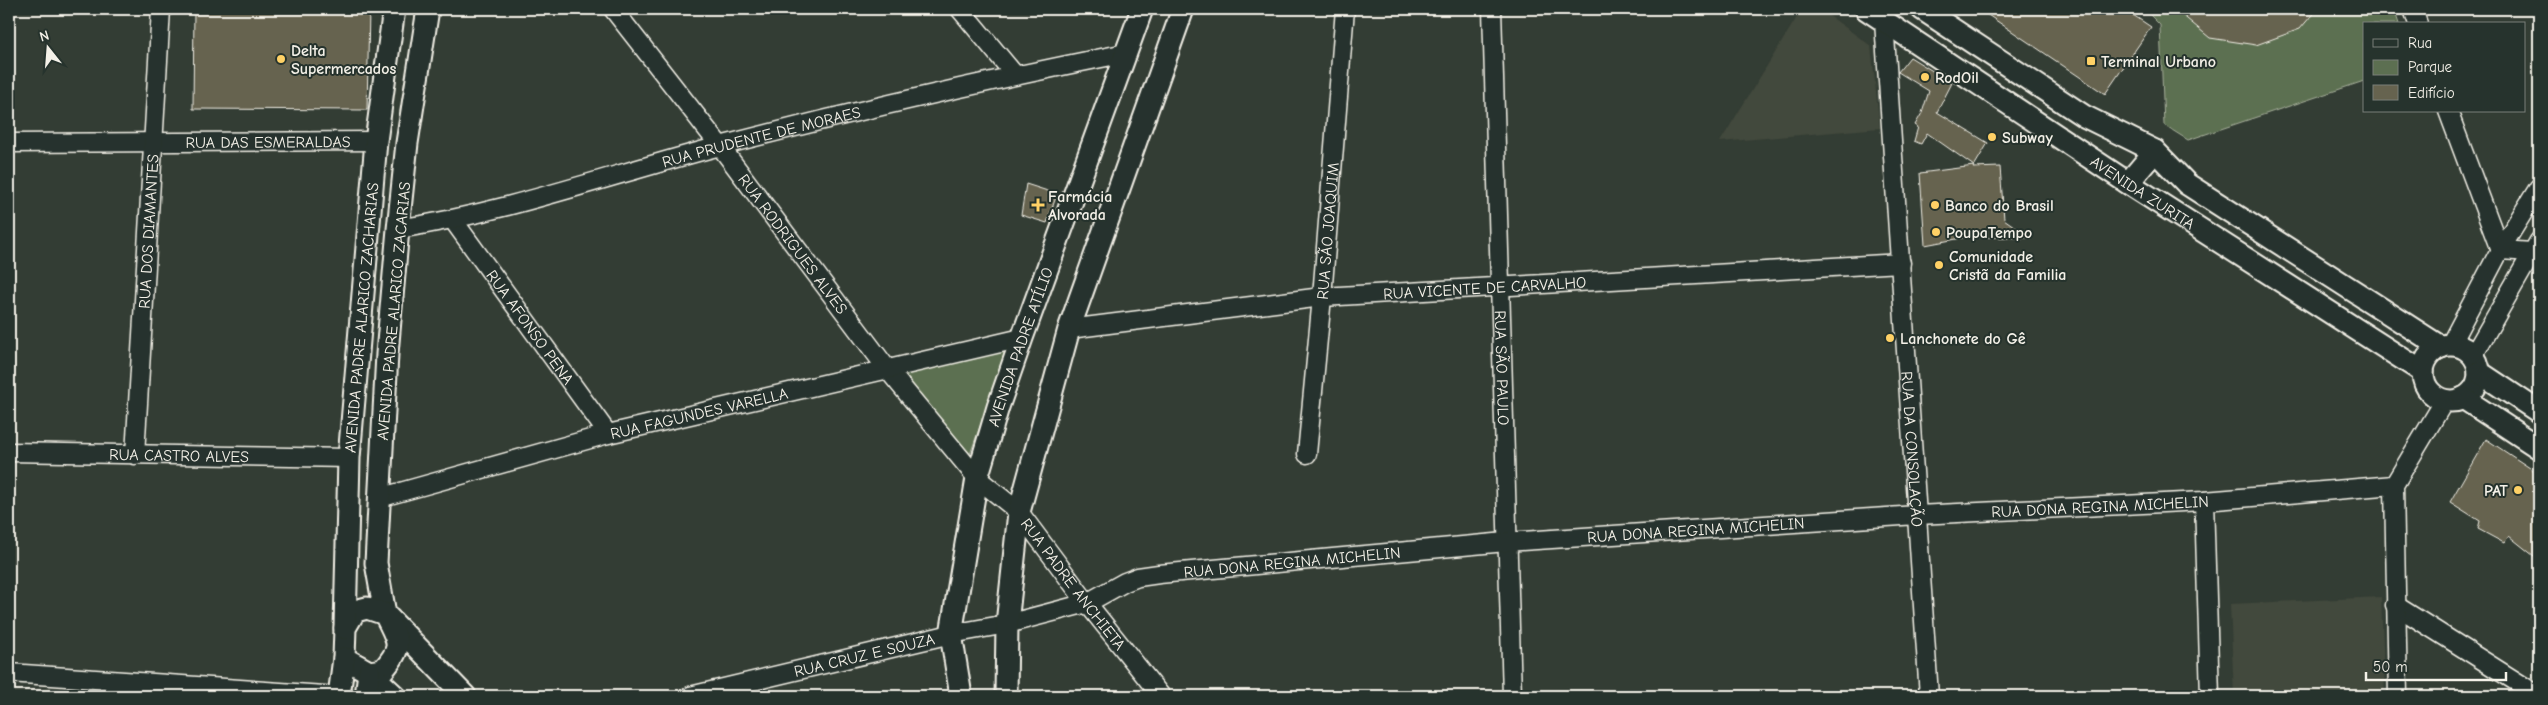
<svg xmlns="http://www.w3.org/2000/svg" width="2548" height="705" font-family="'Comic Neue',sans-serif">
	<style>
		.built { fill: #42483c }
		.green { fill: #5c6f51; stroke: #a8b09c }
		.building { fill: #66634f; stroke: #f4f1e8 }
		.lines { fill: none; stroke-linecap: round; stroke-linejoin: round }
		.minor-casing { stroke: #f4f1e8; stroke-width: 21 }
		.tertiary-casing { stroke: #f4f1e8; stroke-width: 25 }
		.minor { stroke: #26332d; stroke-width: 18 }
		.tertiary { stroke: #26332d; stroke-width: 21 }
		.poi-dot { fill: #ffd166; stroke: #26332d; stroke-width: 2 }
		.labels { text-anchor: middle; stroke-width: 4; stroke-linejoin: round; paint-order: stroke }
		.poi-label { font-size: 16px; font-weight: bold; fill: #f4f1e8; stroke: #26332d; text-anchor: start }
		.street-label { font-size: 16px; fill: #f4f1e8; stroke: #26332d }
	</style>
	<rect width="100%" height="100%" fill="#333d34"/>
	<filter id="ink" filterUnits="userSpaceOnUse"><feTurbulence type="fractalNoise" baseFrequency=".02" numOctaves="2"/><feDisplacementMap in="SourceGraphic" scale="10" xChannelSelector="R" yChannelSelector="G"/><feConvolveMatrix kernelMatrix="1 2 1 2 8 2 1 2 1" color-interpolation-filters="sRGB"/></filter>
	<g filter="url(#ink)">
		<path class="built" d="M1802,9H1820L1871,46L1880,128L1720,142Z
			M2381,597L2385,696H2234L2230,604Z"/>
		<path class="green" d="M2144,9H2394L2399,24H2364V81L2188,140L2164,125L2160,25Z
			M1008,349L970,454L902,373Z"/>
		<path class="building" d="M194,9H369L367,110L193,109Z
			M1979,9H2124L2151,27L2105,94Z
			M2175,9H2317L2300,29L2256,45L2210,38Z
			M1910,57L1952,83L1937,112L1988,143L1973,168L2000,167L2004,219L2031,238L1967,237L1925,245L1920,173L1974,166L1927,133L1921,144L1914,141L1918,127L1915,125L1922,113L1929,91L1898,72Z
			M1026,184L1057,194L1047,223L1021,215Z
			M2486,439L2539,474V560L2509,536L2504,543L2478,529L2480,521L2450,502Z"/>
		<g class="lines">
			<g class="minor-casing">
				<g id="minor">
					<path id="s1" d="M613,9L720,146L888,370L977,478L1019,512L1087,603L1161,696"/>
					<path d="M960,9L1015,75"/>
					<path id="s2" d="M1492,9L1512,696"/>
					<path d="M2413,9L2418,24"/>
					<path id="s3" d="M1884,21L1929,696"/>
					<path d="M2448,111L2500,250L2532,252"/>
					<path id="s4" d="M9,143L376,141"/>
					<path id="s5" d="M453,220L608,434"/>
					<path id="s6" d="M398,229C508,212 613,174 720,146C855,111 990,80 1126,53"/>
					<path id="s7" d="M1069,329L1322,297L1901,263"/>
					<path d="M2450,345L2500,250L2539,187"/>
					<path d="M2473,356L2539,241"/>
					<path id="s8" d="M9,452L349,458"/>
					<path id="s9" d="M1307,454L1322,297L1345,9"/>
					<path id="s10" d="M135,455L161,9"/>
					<path id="s11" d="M379,498L608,434L1022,338"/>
					<path d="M2204,501L2210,696"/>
					<path d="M2395,605L2539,696"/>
					<path d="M9,673L339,696"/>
					<path id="s12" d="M690,696L951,634L1007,624L1087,603L1125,582L1138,577L1159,574L1506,542L1917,515L2204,501L2394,485"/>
					<path d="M2398,696L2394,485L2445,400"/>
				</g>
			</g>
			<g class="tertiary-casing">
				<g id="tertiary">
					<path d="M428,9L407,143L398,229L387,354L376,563L385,614L465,696"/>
					<path id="s13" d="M1866,9L2128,183L2423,372"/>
					<path d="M1922,9L2084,116L2155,151L2187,184L2441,347"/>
					<path d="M2128,183L2155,151"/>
					<circle cx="2451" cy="373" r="28"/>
					<path d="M2479,372L2539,412"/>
					<path d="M2463,398L2539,448"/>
					<path d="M367,608L385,614C398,642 405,645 383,670L369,672L344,658L345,628L355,611Z"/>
					<path id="s14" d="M345,628L349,458L376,141L394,9"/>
					<path d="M369,672L395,696"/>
					<path d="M339,696L344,658"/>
					<path d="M366,696L369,672"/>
					<path id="s15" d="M961,696L951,634L977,478L998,407L1022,338L1142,9"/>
					<path d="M1006,696L1007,624L1019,512L1069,329L1183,9"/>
				</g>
			</g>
			<use href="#minor" class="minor"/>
			<use href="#tertiary" class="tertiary"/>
		</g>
	</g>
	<g class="poi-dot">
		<circle cx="281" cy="59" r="5"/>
		<rect x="2086" y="56" width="10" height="10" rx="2.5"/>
		<circle cx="1925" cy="77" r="5"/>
		<circle cx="1992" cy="137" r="5"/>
		<path d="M1035.5 197.5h5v5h5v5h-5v5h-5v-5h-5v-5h5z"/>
		<circle cx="1935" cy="205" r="5"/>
		<circle cx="1936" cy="232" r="5"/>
		<circle cx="1939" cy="265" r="5"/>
		<circle cx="1890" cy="338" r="5"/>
		<circle cx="2518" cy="490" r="5"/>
	</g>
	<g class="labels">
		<g class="poi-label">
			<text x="291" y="56">Delta<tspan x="291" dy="18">Supermercados</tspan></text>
			<text x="2101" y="67">Terminal Urbano</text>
			<text x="1935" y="83">RodOil</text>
			<text x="2002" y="143">Subway</text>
			<text x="1048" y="202">Farmácia<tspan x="1048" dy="18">Alvorada</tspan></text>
			<text x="1945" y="211">Banco do Brasil</text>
			<text x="1946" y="238">PoupaTempo</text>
			<text x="1949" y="262">Comunidade<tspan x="1949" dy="18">Cristã da Familia</tspan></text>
			<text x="1900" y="344">Lanchonete do Gê</text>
			<text x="2508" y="496" text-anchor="end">PAT</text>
		</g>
		<g class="street-label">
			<text dy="6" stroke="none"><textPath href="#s6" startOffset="375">RUA PRUDENTE DE MORAES</textPath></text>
			<text dy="6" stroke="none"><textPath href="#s4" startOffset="259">RUA DAS ESMERALDAS</textPath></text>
			<text dy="6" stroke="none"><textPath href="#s13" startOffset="332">AVENIDA ZURITA</textPath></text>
			<text dy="6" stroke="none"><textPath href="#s10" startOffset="224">RUA DOS DIAMANTES</textPath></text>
			<text dy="6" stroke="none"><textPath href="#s9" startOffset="224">RUA SÃO JOAQUIM</textPath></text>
			<text dy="6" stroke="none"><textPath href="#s1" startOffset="296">RUA RODRIGUES ALVES</textPath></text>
			<text dy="6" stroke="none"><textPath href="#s7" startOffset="418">RUA VICENTE DE CARVALHO</textPath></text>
			<text transform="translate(393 311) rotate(-85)" y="6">AVENIDA PADRE ALARICO ZACARIAS</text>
			<text dy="6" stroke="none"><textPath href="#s14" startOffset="311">AVENIDA PADRE ALARICO ZACHARIAS</textPath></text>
			<text dy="6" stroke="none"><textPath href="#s5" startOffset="132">RUA AFONSO PENA</textPath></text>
			<text dy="6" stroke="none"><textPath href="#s15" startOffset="359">AVENIDA PADRE ATÍLIO</textPath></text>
			<text dy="6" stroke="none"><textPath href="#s2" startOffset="359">RUA SÃO PAULO</textPath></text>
			<text dy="6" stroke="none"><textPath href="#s11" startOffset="331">RUA FAGUNDES VARELLA</textPath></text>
			<text dy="6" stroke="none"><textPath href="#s3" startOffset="429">RUA DA CONSOLAÇÃO</textPath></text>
			<text dy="6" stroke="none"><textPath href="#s8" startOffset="170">RUA CASTRO ALVES</textPath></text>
			<text dy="6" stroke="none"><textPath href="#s12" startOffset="1430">RUA DONA REGINA MICHELIN</textPath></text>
			<text dy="6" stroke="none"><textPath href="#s12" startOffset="1025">RUA DONA REGINA MICHELIN</textPath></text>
			<text dy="6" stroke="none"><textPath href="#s12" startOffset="620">RUA DONA REGINA MICHELIN</textPath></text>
			<text dy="6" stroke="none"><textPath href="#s1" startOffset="738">RUA PADRE ANCHIETA</textPath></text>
			<text dy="6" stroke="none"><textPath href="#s12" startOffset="179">RUA CRUZ E SOUZA</textPath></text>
		</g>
	</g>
	<rect width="2548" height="705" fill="none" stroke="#26332d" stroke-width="30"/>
	<rect x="15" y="15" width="2518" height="675" fill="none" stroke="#f4f1e8" stroke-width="2" filter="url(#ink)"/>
	<rect x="2363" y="22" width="162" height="90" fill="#26332d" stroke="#787f78"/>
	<rect x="2373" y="39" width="25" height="8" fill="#26332d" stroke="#787f78"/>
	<text x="2408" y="48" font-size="15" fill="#f4f1e8">Rua</text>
	<rect x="2373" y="60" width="25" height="15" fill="#5c6f51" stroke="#787f78"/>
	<text x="2408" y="72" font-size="15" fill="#f4f1e8">Parque</text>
	<rect x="2373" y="85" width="25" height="15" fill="#66634f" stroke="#787f78"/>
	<text x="2408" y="98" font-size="15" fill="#f4f1e8">Edifício</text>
	<g transform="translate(48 48) rotate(343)" stroke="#26332d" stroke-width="4" paint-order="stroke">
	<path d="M0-4L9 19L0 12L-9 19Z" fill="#f4f1e8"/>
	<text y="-8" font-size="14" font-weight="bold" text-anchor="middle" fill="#f4f1e8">N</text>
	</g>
	<path d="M2366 672v8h140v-8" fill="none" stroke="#f4f1e8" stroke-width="2.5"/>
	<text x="2373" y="672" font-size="15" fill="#f4f1e8" stroke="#26332d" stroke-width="4" paint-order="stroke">50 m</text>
</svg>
